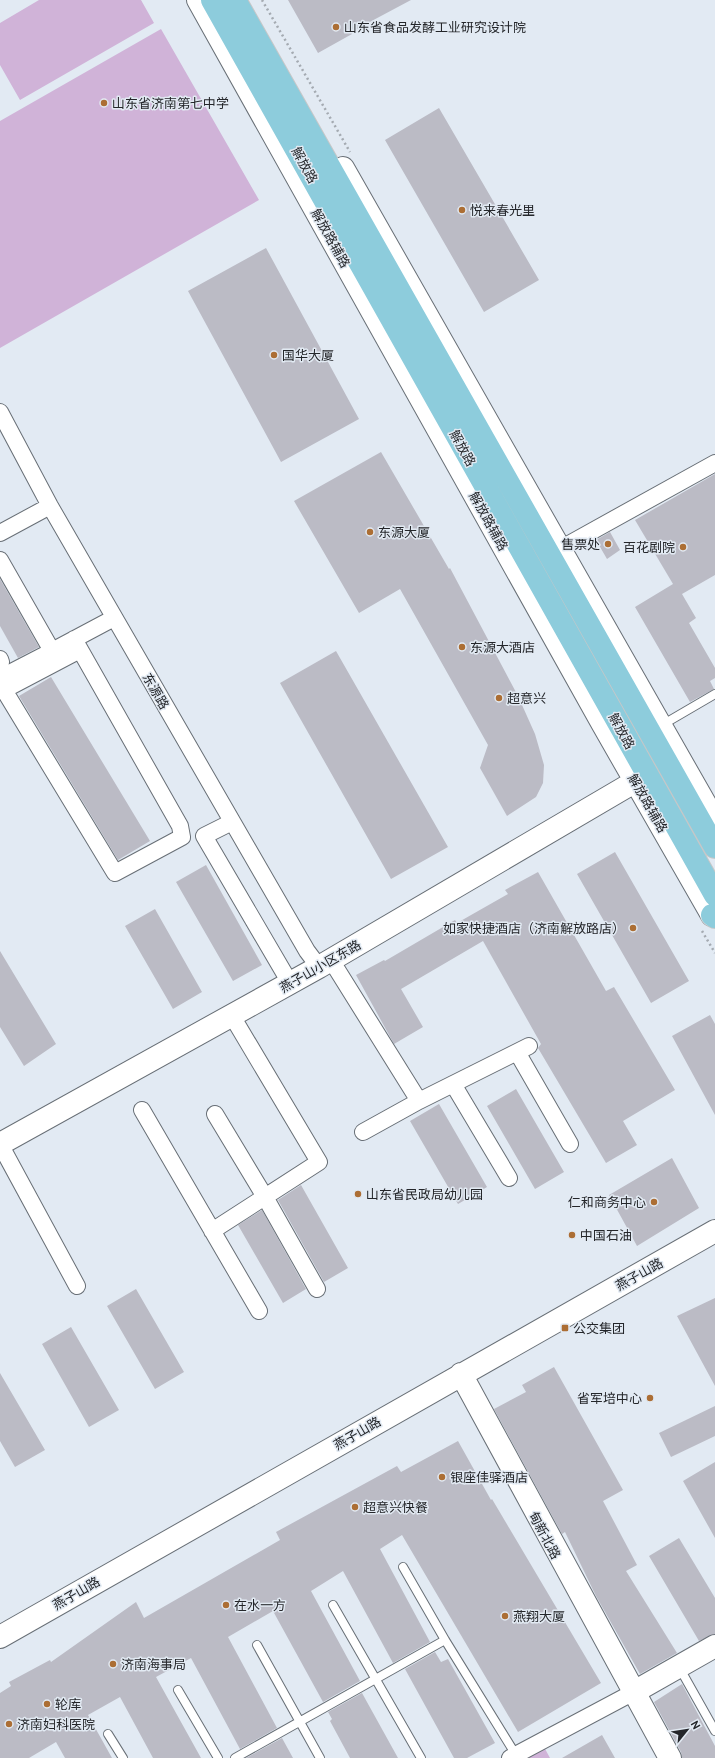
<svg xmlns="http://www.w3.org/2000/svg" width="715" height="1758" font-family="Overpass,'Noto Sans SC',sans-serif">
	<style>
		.green { fill: #d0b3d8 }
		.building { fill: #bbbbc5 }
		.lines { fill: none; stroke-linecap: round; stroke-linejoin: round }
		.lane-casing { stroke: #686f76; stroke-width: 10 }
		.street-casing { stroke: #686f76; stroke-width: 18 }
		.secondary-casing { stroke: #686f76; stroke-width: 24 }
		.primary-casing { stroke: #c6c7c8; stroke-width: 24 }
		.path { stroke: #a4aab1; stroke-width: 2.5; stroke-dasharray: 2 3; stroke-linecap: butt }
		.lane { stroke: #fff; stroke-width: 8 }
		.street { stroke: #fff; stroke-width: 16 }
		.secondary { stroke: #fff; stroke-width: 22 }
		.primary { stroke: #8dccdc; stroke-width: 22 }
		.poi-dot { fill: #ac6e34; stroke: #e2eaf3; stroke-width: 1.5 }
		.labels { text-anchor: middle; stroke-width: 3; stroke-linejoin: round; paint-order: stroke }
		.poi-label { font-size: 13px; fill: #24262a; stroke: #e2eaf3; text-anchor: start }
		.street-label { font-size: 13px; fill: #24262a; stroke: #e2eaf3 }
	</style>
	<rect width="100%" height="100%" fill="#e2eaf3"/>
	<path class="green" d="M39,0H141L154,23L20,100L0,65V23Z
		M161,29L259,200L0,348V121Z
		M544,1747L550,1758H525Z"/>
	<path class="building" d="M288,0H411L351,32L352,34L318,53Z
		M439,108L539,280L484,312L385,140Z
		M266,248L359,419L281,462L188,291Z
		M381,452L449,569L450,568L518,696L535,734L544,765L543,783L536,797L507,816L480,768L488,745L400,589L359,613L294,501Z
		M715,474V575L682,594L696,618L689,623L715,668V678L710,681L714,689L690,702L635,607L673,584L635,520Z
		M610,532L620,550L607,559L596,540Z
		M0,579L39,647L18,658L0,626Z
		M336,651L448,847L391,879L280,683Z
		M51,677L150,841L118,860L19,696Z
		M615,852L689,981L651,1003L577,874Z
		M206,865L262,965L233,981L176,882Z
		M538,872L606,991L614,987L675,1090L623,1121L637,1145L606,1163L538,1048L541,1044L483,941L401,989L423,1027L394,1044L356,975L384,960L385,961L455,920L457,923L508,894L505,890Z
		M155,909L202,992L173,1009L125,926Z
		M0,951L56,1044L24,1066L0,1027Z
		M710,1015L715,1024V1115L672,1036Z
		M516,1089L564,1172L535,1189L487,1106Z
		M439,1104L487,1187L458,1204L410,1121Z
		M672,1158L699,1208L637,1246L609,1195Z
		M301,1185L348,1268L324,1282L278,1200Z
		M262,1210L306,1289L283,1303L238,1225Z
		M136,1289L184,1372L155,1389L107,1306Z
		M715,1298V1386L677,1316Z
		M71,1327L119,1410L89,1427L42,1344Z
		M554,1367L623,1490L603,1501L637,1565L626,1571L677,1653L640,1674L596,1596L565,1532L562,1534L494,1409L526,1392L522,1385Z
		M0,1373L45,1450L15,1467L0,1441Z
		M715,1406V1436L671,1457L659,1433Z
		M458,1441L491,1500L492,1499L601,1683L518,1732L402,1535L380,1549L430,1642L393,1663L343,1571L311,1591L360,1681L323,1702L273,1611L228,1637L277,1728L240,1749L191,1658L156,1677L201,1758H153L120,1697L88,1715L112,1758H65L56,1742L29,1758H0V1693L11,1686L9,1682L50,1660L51,1662L136,1602L144,1618L280,1540L276,1532L397,1466L401,1472Z
		M715,1462V1538L683,1481Z
		M679,1538L715,1598V1634L699,1641L649,1556Z
		M435,1652L441,1662L448,1659L495,1743L467,1758H454L405,1669Z
		M682,1684L715,1746V1758H682L681,1752L654,1702Z
		M362,1693L398,1758H350L330,1721L332,1719L328,1712Z
		M602,1735L615,1758H562Z
		M282,1738L293,1758H246Z"/>
	<g class="lines">
		<g class="lane-casing">
			<path id="lane" d="M662,725L715,694
				M403,1567L445,1640L516,1755
				M333,1605L421,1758
				M257,1645L320,1758
				M679,1667L715,1731
				M178,1690L218,1758
				M108,1734L123,1758
				M235,1758L445,1640"/>
		</g>
		<g class="street-casing">
			<path id="street" d="M0,412L50,506L307,951L319,967
				M0,533L50,506
				M560,549L715,463
				M0,560L52,651L0,678
				M74,639L180,826L182,837L115,873L4,690L80,650
				M52,651L114,618
				M0,659L1,662
				M232,822L204,836L290,983
				M331,960L419,1101L529,1046
				M517,1052L570,1144
				M453,1084L509,1178
				M142,1110L259,1311
				M215,1114L265,1197L317,1289
				M363,1132L419,1101
				M0,1144L77,1286
				M212,1231L319,1162L232,1016
				M510,1758L634,1692"/>
		</g>
		<g class="secondary-casing">
			<path id="secondary" d="M198,0L602,723L712,915
				M343,168L715,821
				M0,1144L319,967L636,781
				M461,1374L670,1758
				M0,1637L715,1231
				M634,1692L715,1646"/>
		</g>
		<g class="primary-casing">
			<path id="primary" d="M212,0L715,895
				M235,0L715,847
				M712,915L715,917"/>
		</g>
		<path class="path" d="M262,0L350,152
			M702,931L715,953"/>
		<use href="#lane" class="lane"/>
		<use href="#street" class="street"/>
		<use href="#secondary" class="secondary"/>
		<use href="#primary" class="primary"/>
	</g>
	<g class="poi-dot">
		<circle cx="336" cy="27" r="4"/>
		<circle cx="104" cy="103" r="4"/>
		<circle cx="462" cy="210" r="4"/>
		<circle cx="274" cy="355" r="4"/>
		<circle cx="370" cy="532" r="4"/>
		<circle cx="608" cy="544" r="4"/>
		<circle cx="683" cy="547" r="4"/>
		<circle cx="462" cy="647" r="4"/>
		<circle cx="499" cy="698" r="4"/>
		<circle cx="633" cy="928" r="4"/>
		<circle cx="358" cy="1194" r="4"/>
		<circle cx="654" cy="1202" r="4"/>
		<circle cx="572" cy="1235" r="4"/>
		<rect x="561" y="1324" width="8" height="8" rx="2"/>
		<circle cx="650" cy="1398" r="4"/>
		<circle cx="442" cy="1477" r="4"/>
		<circle cx="355" cy="1507" r="4"/>
		<circle cx="226" cy="1605" r="4"/>
		<circle cx="505" cy="1616" r="4"/>
		<circle cx="113" cy="1664" r="4"/>
		<circle cx="47" cy="1704" r="4"/>
		<circle cx="9" cy="1724" r="4"/>
	</g>
	<g class="labels">
		<g class="poi-label">
			<text x="344" y="32">山东省食品发酵工业研究设计院</text>
			<text x="112" y="108">山东省济南第七中学</text>
			<text x="470" y="215">悦来春光里</text>
			<text x="282" y="360">国华大厦</text>
			<text x="378" y="537">东源大厦</text>
			<text x="600" y="549" text-anchor="end">售票处</text>
			<text x="675" y="552" text-anchor="end">百花剧院</text>
			<text x="470" y="652">东源大酒店</text>
			<text x="507" y="703">超意兴</text>
			<text x="625" y="933" text-anchor="end">如家快捷酒店（济南解放路店）</text>
			<text x="366" y="1199">山东省民政局幼儿园</text>
			<text x="646" y="1207" text-anchor="end">仁和商务中心</text>
			<text x="580" y="1240">中国石油</text>
			<text x="573" y="1333">公交集团</text>
			<text x="642" y="1403" text-anchor="end">省军培中心</text>
			<text x="450" y="1482">银座佳驿酒店</text>
			<text x="363" y="1512">超意兴快餐</text>
			<text x="234" y="1610">在水一方</text>
			<text x="513" y="1621">燕翔大厦</text>
			<text x="121" y="1669">济南海事局</text>
			<text x="55" y="1709">轮库</text>
			<text x="17" y="1729">济南妇科医院</text>
		</g>
		<g class="street-label">
			<text transform="translate(305 165) rotate(61)" y="5">解放路</text>
			<text transform="translate(331 238) rotate(61)" y="5">解放路辅路</text>
			<text transform="translate(463 448) rotate(61)" y="5">解放路</text>
			<text transform="translate(489 521) rotate(61)" y="5">解放路辅路</text>
			<text transform="translate(156 691) rotate(60)" y="5">东源路</text>
			<text transform="translate(622 731) rotate(61)" y="5">解放路</text>
			<text transform="translate(648 803) rotate(60)" y="5">解放路辅路</text>
			<text transform="translate(320 966) rotate(-30)" y="5">燕子山小区东路</text>
			<text transform="translate(639 1274) rotate(-29)" y="5">燕子山路</text>
			<text transform="translate(357 1433) rotate(-30)" y="5">燕子山路</text>
			<text transform="translate(545 1535) rotate(62)" y="5">甸新北路</text>
			<text transform="translate(76 1593) rotate(-30)" y="5">燕子山路</text>
		</g>
	</g>
	<g transform="translate(687 1730) rotate(60)" stroke="#e2eaf3" stroke-width="3" paint-order="stroke">
	<path d="M0-3L7 15L0 10L-7 15Z" fill="#24262a"/>
	<text y="-6" font-size="11" font-weight="bold" text-anchor="middle" fill="#24262a">N</text>
	</g>
</svg>
